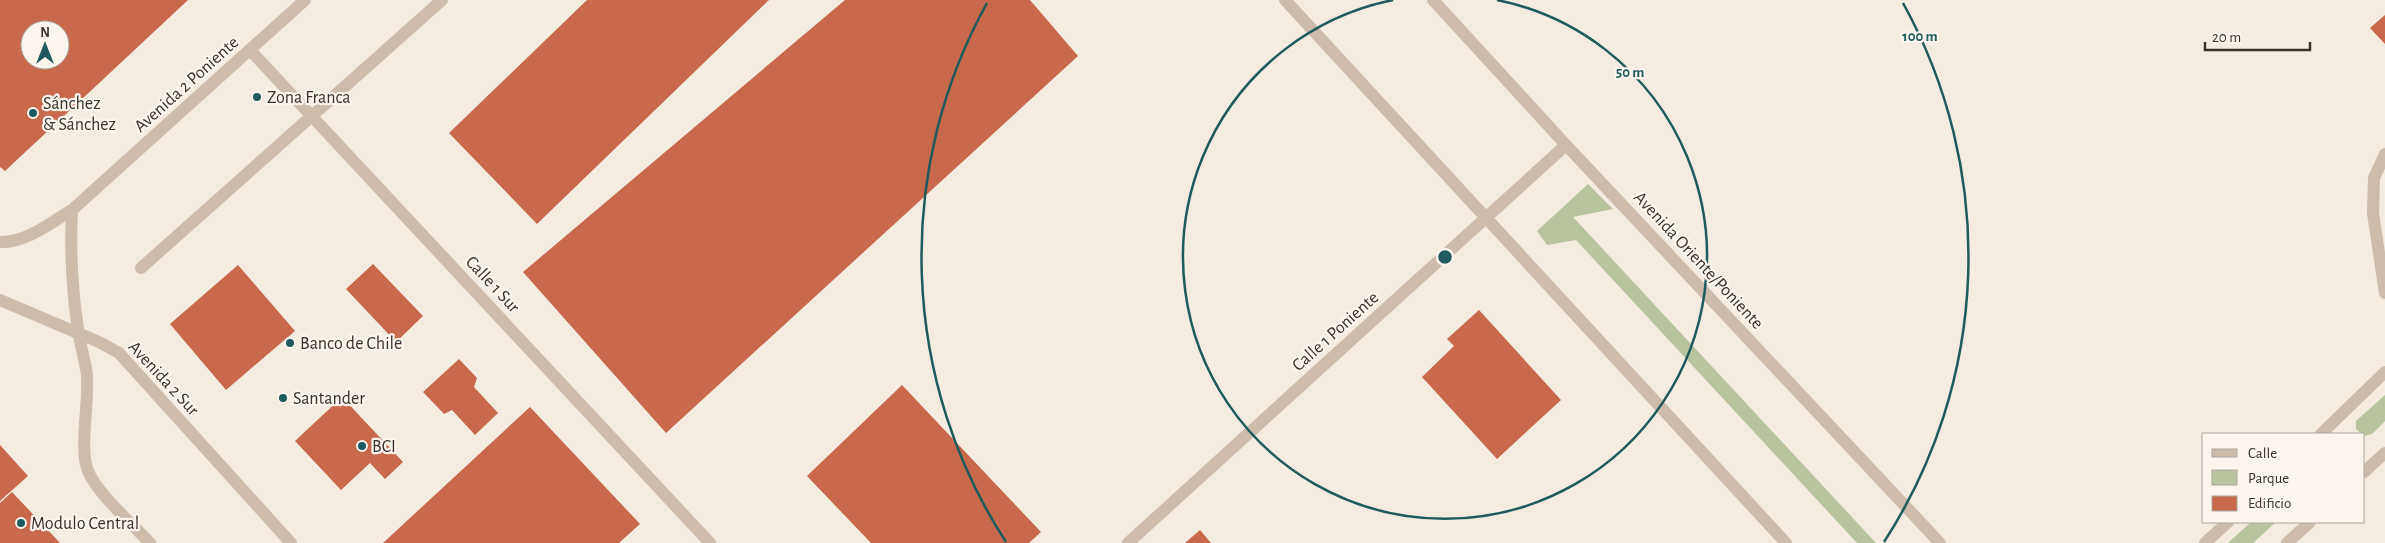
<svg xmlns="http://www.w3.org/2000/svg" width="2385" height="543" font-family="'Alegreya Sans',sans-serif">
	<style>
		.green { fill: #b8c4a0 }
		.building { fill: #c8694b; fill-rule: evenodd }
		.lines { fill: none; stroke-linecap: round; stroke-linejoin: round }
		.minor { stroke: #cdbbac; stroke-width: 12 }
		.ring { fill: none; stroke: #1f5a5e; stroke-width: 2.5 }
		.poi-dot { fill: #1f5a5e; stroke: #fbf5ee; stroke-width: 2 }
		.labels { text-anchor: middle; stroke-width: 4.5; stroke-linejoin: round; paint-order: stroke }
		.street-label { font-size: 18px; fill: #3b302b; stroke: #fbf5ee }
		.poi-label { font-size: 18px; fill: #3b302b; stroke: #fbf5ee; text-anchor: start }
		.centre { fill: #1f5a5e; stroke: #fbf5ee; stroke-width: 2.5 }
		.ring-label { font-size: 15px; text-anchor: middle; font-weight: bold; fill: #1f5a5e; stroke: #fbf5ee; stroke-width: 4.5; stroke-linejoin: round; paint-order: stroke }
	</style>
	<rect width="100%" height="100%" fill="#f4ebe1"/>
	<path class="green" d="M1588,184L1613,209L1573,217L1876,543H1857L1576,240L1547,245L1537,231Z
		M2385,395V421L2372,434L2364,436L2356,429V421Z
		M2251,522H2276L2253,543H2228Z"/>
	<path class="building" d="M0,0H188L5,171L0,167ZM30,30H60V60H30Z
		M587,0H769L537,224L449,133Z
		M845,0H1030L1078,56L666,433L523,272Z
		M2385,15V44L2370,28Z
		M373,264L423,316L396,342L346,289Z
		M238,265L295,331L226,390L170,324Z
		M1479,310L1561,400L1497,459L1422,377L1454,346L1447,339Z
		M459,359L477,378L474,387L498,413L475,435L452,410L444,414L423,392Z
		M902,385L1041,532L1029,543H871L807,476Z
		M342,397L403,462L385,479L370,463L341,490L295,441Z
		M530,407L640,524L619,543H383Z
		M0,445L28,476L0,501Z
		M12,492L60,543H0V503Z
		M1200,530L1211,543H1185Z"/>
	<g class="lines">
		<path class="minor" d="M1285,0L1786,543
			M1433,0L1566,145L1940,543
			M250,50L710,543
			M2385,154L2374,178L2373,213L2385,293
			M0,242C26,243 50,223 72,210
			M141,268L442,0
			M0,300L99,342L119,353L291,543
			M2321,434L2385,372
			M2364,472L2385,453
			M150,543C132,524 97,493 88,471C79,450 89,402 87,376C86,363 81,349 79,335C72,293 70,252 72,210L305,0
			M1128,543L1566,145
			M2205,543L2228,522
			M2287,543L2310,522"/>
	</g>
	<g class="ring">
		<path d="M1497 0A262 262 0 1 1 1393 0"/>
		<path d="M1006 542A524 524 0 0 1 987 3M1903 3A524 524 0 0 1 1884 542"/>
	</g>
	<g class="poi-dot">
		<circle cx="257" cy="97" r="5"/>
		<circle cx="33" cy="113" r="5"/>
		<circle cx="290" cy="343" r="5"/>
		<circle cx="283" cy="398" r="5"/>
		<circle cx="362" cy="446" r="5"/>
		<circle cx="21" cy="523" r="5"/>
	</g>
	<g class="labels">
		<g class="street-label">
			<text transform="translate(186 84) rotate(-42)" y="6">Avenida 2 Poniente</text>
			<text transform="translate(1699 260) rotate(47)" y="6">Avenida Oriente/Poniente</text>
			<text transform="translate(493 284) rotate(47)" y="6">Calle 1 Sur</text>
			<text transform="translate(1335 331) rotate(-42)" y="6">Calle 1 Poniente</text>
			<text transform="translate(164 378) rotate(47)" y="6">Avenida 2 Sur</text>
		</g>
		<g class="poi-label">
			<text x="267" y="103">Zona Franca</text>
			<text x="43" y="109">Sánchez<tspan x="43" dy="21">&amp; Sánchez</tspan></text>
			<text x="300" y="349">Banco de Chile</text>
			<text x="293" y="404">Santander</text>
			<text x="372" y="452">BCI</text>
			<text x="31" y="529">Modulo Central</text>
		</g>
	</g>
	<circle cx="1445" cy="257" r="8" class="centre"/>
	<g class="ring-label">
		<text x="1920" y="41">100 m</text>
		<text x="1630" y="77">50 m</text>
	</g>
	<rect x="2202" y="433" width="162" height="90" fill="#fbf5ee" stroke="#aea6a0"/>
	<rect x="2212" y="449" width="25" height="8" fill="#cdbbac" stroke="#aea6a0"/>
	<text x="2248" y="458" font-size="15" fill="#3b302b">Calle</text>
	<rect x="2212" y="470" width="25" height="15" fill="#b8c4a0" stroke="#aea6a0"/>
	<text x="2248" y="483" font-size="15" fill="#3b302b">Parque</text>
	<rect x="2212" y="496" width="25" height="15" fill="#c8694b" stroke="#aea6a0"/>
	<text x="2248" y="508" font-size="15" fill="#3b302b">Edificio</text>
	<g transform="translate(45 45)"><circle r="24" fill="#fbf5ee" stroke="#aea6a0"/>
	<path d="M0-4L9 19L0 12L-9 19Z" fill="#1f5a5e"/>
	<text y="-8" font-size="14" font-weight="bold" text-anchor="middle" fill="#3b302b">N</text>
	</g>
	<path d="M2205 42v8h105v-8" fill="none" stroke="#3b302b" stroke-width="2.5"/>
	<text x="2212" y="42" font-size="15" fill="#3b302b" stroke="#fbf5ee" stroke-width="4" paint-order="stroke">20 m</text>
</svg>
